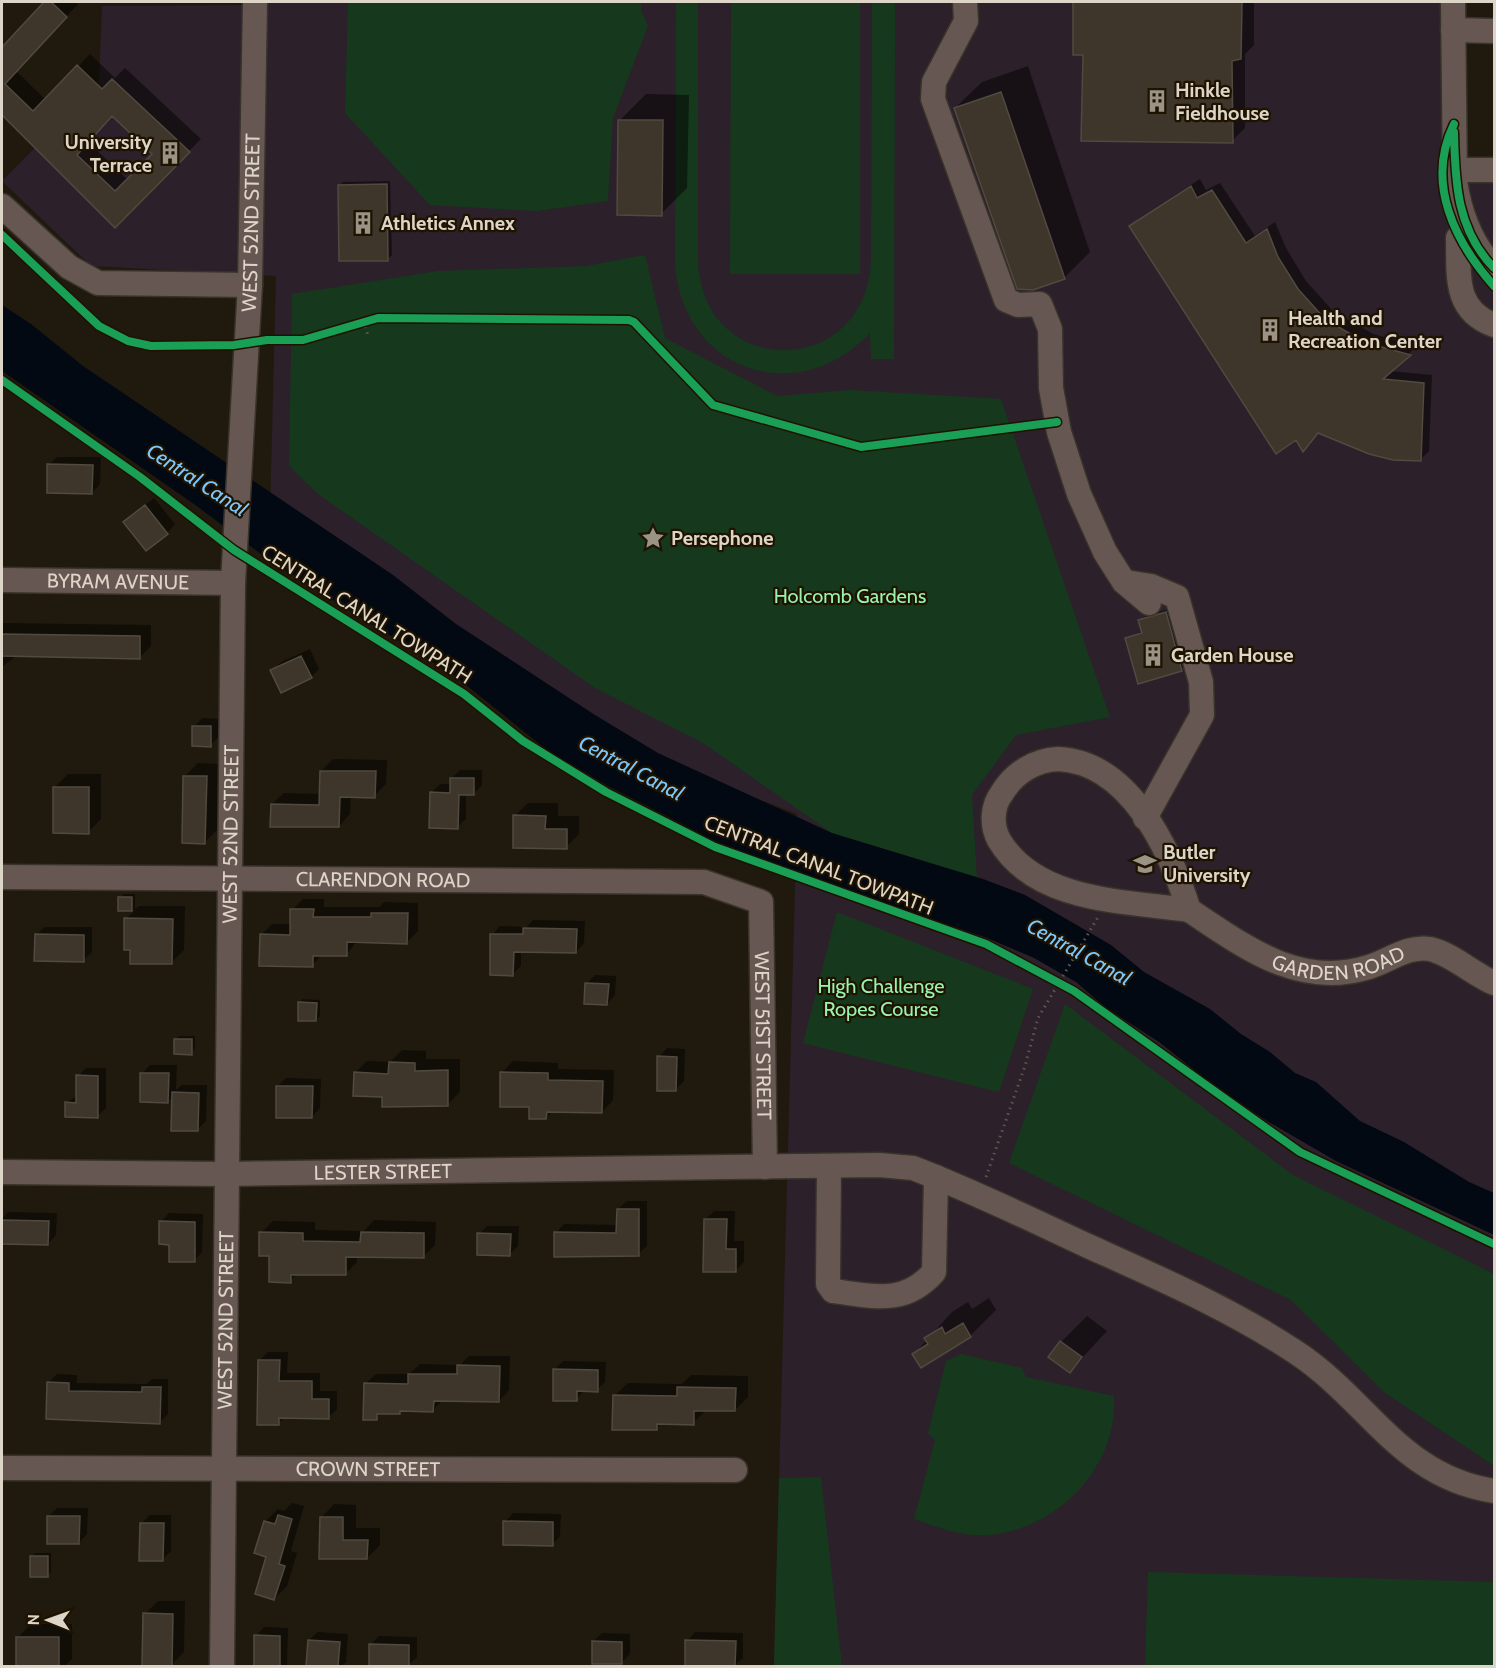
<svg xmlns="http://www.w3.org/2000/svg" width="1496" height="1668" font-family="Cabin,sans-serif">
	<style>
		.education { fill: #2c202a }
		.green { fill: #16391e }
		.water { fill: #030913 }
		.shadow { fill: #0007; fill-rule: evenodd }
		.building { fill: #3e362a; stroke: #504a40; stroke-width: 1.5; fill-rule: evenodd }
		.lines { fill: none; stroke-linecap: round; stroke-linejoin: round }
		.minor-casing { stroke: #39332a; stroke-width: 27 }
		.path { stroke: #61564f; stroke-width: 3; stroke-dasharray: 1.5 4.5; stroke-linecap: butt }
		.minor { stroke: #675752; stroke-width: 24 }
		.cycleway-casing { stroke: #1f1300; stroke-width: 11 }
		.cycleway { stroke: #1a9f57; stroke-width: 8 }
		.labels { text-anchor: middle; stroke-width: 4.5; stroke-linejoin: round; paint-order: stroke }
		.poi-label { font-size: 20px; font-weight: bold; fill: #ddd5c7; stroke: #1f1300; text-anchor: start }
		.street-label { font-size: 20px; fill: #ddd5c7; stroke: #1f1300 }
		.park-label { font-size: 20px; fill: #96f4ae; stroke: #1f1300 }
		.water-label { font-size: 21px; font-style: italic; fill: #7cc7fc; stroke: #1f1300 }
	</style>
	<rect width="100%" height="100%" fill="#201a0e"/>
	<path class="education" d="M258,2H1447V166H1494V1666H774L797,814L658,760L270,515L276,276L91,266L2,181L99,83L102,6L257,5Z"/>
	<path class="green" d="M348,2H641V10L648,26L613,118L608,201L537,211L430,205L345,113Z
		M676,2H698V263C704,379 864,380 871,262L872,2H895L894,359H871L870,333C798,409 685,373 675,266Z
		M731,2H860V274H730Z
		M645,255L665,338L777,396L851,390L1001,399L1110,717L1016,735L972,795L977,879L832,833L703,743L595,688L318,494L289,466L292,294L438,271L586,266Z
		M837,912L1033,989L999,1092L803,1043Z
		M1065,1004L1293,1175L1494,1274V1466L1384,1392L1291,1300L1009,1163Z
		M961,1354L1022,1368L1026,1377L1114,1396C1118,1467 1059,1528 990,1535C963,1537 938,1528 914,1519L935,1440L928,1433L946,1361Z
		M821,1477L842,1666H774L779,1478Z
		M1148,1572L1494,1582V1666H1145Z"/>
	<path class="water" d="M2,305L31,324L83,366L393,575L456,624L595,715L658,753L832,833L983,879L1025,895L1111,945L1144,972L1210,1009L1241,1034L1270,1052L1295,1073L1316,1082L1360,1121L1404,1142L1469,1182L1494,1193V1235L1336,1161L1267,1121L1212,1084L1159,1042L1105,1007L1076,982L1034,958L987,938L767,863L717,842L608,786L547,750L455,676L269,560L194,504L2,371Z"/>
	<path class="shadow" d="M46,2H75L78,4L16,71L46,100L90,54L115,78L125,68L201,139L115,226L2,102V45L4,47ZM113,114L154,153L128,180L88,142Z
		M1075,2H1254V45L1245,54V128L1232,141L1084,54L1074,53Z
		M1028,66L1090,252L1064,278L955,108L982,82Z
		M646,94L689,95L687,188L661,214L620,120Z
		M1200,179L1206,190L1220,183L1255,236L1275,222L1286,248L1306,281L1333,311L1373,334L1417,346L1390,371L1432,375L1429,451L1421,459H1393L1344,444L1319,432L1311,442L1296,438L1131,226L1140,218Z
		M390,181L392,255L388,259L339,185L343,182Z
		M57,457H101L100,484L92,493L49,465Z
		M154,498L175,524L167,533L134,514Z
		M1169,609L1185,666L1182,669L1139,682L1126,639L1143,631L1140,621L1144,617Z
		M2,623L151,625V646L139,658L16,656L2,667Z
		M310,649L319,669L311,677L272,671L281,662Z
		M202,718L219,719V737L210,745L194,727Z
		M333,759L387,760L386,784L374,796H351L350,814L339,826L272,804L284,793L321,794V771Z
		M198,763L219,764L218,829L205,842L185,776Z
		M460,770H482V785L473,794L466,793V819L457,827L431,793L440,784H452V778Z
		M68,774H101V819L88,832L55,787Z
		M528,803H558V816H579V834L566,847L515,816Z
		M124,894H135V909L139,906H185L184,950L171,963L132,948L126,919L135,910L119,909L120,898Z
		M303,899H324V907H379L384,902L418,903V931L407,942L357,941L346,955H322L312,965L261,935L272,924H291L292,910Z
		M533,920L585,921L584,943L576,952L521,951V966L513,974L492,935L500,926L527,927Z
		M45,927H92V952L83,960L36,935Z
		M595,975L616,976L615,995L607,1004L587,983Z
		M303,999L320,1000V1016L316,1020L299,1003Z
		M179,1036H195V1049L191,1053L176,1040Z
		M667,1048L685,1049L684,1081L676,1089L659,1057Z
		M402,1050L426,1051V1059H460V1092L448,1104L384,1095L355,1073L367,1061L390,1062Z
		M513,1061L558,1063V1069L614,1070L613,1100L602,1112L553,1111L546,1118L530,1106L502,1073Z
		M150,1065H177L176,1090L182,1085H207L206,1121L197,1130L173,1096L168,1101L142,1074Z
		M86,1068H106V1108L97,1116L66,1103L78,1095V1076Z
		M286,1078L321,1079L320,1108L312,1117L278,1086Z
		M627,1201H647V1246L638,1254L556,1233L564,1224L618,1225V1209Z
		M714,1211H735L734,1241H744V1262L735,1271L706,1219Z
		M8,1212L57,1213L56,1235L48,1244L2,1243V1219Z
		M169,1213L203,1214L202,1252L194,1261L171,1243L161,1222Z
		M374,1220L436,1222L435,1245L423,1257L357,1256V1262L345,1274L298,1273L290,1281L271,1254L261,1233L273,1221L315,1222V1230L364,1231Z
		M487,1226H519L518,1246L510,1254L479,1234Z
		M989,1298L996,1310L970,1336L914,1354L952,1312L968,1302L972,1309Z
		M1087,1316L1107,1331L1070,1371L1061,1342Z
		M268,1352H288L287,1373H320V1391H337V1409L328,1418L285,1417L278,1424L259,1361Z
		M469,1356H510L509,1390L499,1401L443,1400L433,1410L382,1412L376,1418L365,1384L376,1374H409L420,1364L460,1365Z
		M563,1361L606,1362L605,1382L597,1390H584L576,1400L555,1369Z
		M57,1374L77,1375V1383L147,1384L152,1379H168V1414L159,1423L48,1418V1383Z
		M691,1375L748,1376V1397L735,1410L707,1409L693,1423H662L656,1429L614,1396L628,1383L682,1384Z
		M292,1503L304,1506L291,1551L297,1553L287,1586L274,1599L265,1522L278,1509L284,1511Z
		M334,1504L356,1505V1528H380V1545L367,1558H321V1518Z
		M57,1508H88L87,1534L79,1543L49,1516Z
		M513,1513L561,1514L560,1536L552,1545L505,1522Z
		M150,1515H171V1551L162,1560L141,1524Z
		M35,1553H51V1572L47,1575L31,1557Z
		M158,1601H185L184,1652L171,1665L145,1614Z
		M31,1624H72V1659L64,1666H18L17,1638Z
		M264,1627L288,1628L287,1666H255L256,1636Z
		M318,1632L348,1634L346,1662L342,1666H308L309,1640Z
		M695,1632L743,1633V1658L734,1666L686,1665L687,1641Z
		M602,1633L630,1634V1654L621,1663L593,1642Z
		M379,1636L417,1637V1657L408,1665L370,1645Z"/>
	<path class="building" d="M44,2H51L67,17L5,84L33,111L77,65L102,89L112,79L190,152L115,228L2,115V47ZM112,116L152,154L115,191L77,155Z
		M1073,2H1242L1241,59L1232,61L1233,143L1081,141L1083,55H1073Z
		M1001,92L1065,279L1033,290L1017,289L954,108Z
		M618,120H663L662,216L617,215Z
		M387,184L388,261H339L338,185Z
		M1191,186L1197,198L1212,190L1246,243L1267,229L1278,257L1298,289L1325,319L1364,342L1411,355L1383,379L1424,383L1421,461L1393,460L1369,454L1318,433L1303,452L1296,440L1276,454L1129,226Z
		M47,464L93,465L92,494L47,493Z
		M145,505L168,534L146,551L123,522Z
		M1166,612L1182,671L1138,684L1125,638L1142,633L1138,620Z
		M2,634L140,636V659L2,656Z
		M301,656L312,678L281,693L270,670Z
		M192,726H211V747L192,746Z
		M320,771H376L375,798L340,797L339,827H270L271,804L319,805Z
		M183,776H207L205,844L182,843Z
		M450,778H474V795H459L458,829L429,828L430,792L450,793Z
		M53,787H89V834L53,833Z
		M513,815L546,816L545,829H567V849L513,848Z
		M118,897H132V911H118Z
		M290,909H314L313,917H371V913H408L407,944L347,942V956H313V967L259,966L260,934L290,935Z
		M124,918L173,919L172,964H130V950H124Z
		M523,928L577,929L576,953L514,952L513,976L490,975V934H523Z
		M35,934L84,935V962L34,961Z
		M585,983L609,984L607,1005L584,1004Z
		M298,1002L317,1003L316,1021H298Z
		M174,1039H192V1055L174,1054Z
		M657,1056L677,1057L676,1091H657Z
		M389,1062L415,1063V1071L448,1070V1106L382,1107V1097L353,1096L354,1072L388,1074Z
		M500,1072L548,1073V1080L603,1081L602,1113L547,1112L546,1119H529V1107H500Z
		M140,1073H169L168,1103L140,1102Z
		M76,1075L98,1076V1118L65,1117V1102L76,1103Z
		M276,1086H313L312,1118H276Z
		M172,1092L199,1093L198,1131H171Z
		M617,1209H639V1256L554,1257V1232L616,1233Z
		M704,1219H727L726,1249H736V1272H703Z
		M2,1220L49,1221L48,1245L2,1244Z
		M159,1221L195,1222V1262H169V1245L159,1244Z
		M259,1232L303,1233V1241L360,1242L361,1232L424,1233V1258L346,1257V1275H291V1283L269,1282V1256H259Z
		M477,1233L511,1234L510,1256L477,1255Z
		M963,1323L971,1337L921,1368L912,1354L928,1344L924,1338L942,1327L945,1334Z
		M1060,1341L1082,1357L1070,1373L1048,1357Z
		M258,1360H280L279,1381H312V1399H329V1419L279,1418V1425H257Z
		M457,1365L500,1366L499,1402L434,1401L433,1412L400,1411V1414H377V1420H363L364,1383L408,1384V1374H457Z
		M553,1369L598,1370V1392L577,1391V1401H553Z
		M47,1382L69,1383V1391L142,1392V1387H161L160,1424L46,1419Z
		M677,1387L736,1388L735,1411H694V1425L657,1424V1430H612L613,1395L677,1396Z
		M278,1515L292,1519L279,1564L285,1566L274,1600L255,1594L266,1557L254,1553L264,1521L275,1524Z
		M47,1516H80L79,1544H47Z
		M320,1517H343V1540H368L367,1559H319Z
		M503,1521L553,1522V1546L503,1545Z
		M140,1523H164L163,1561H139Z
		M30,1556H48V1577H30Z
		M143,1613L173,1614L172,1666H142Z
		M254,1635L280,1636V1666H254Z
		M16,1637H59V1666H16Z
		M308,1640L340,1642L338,1666H306Z
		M685,1640L736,1641L735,1666H685Z
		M592,1641L622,1642V1664H592Z
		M369,1644L409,1645V1666H369Z"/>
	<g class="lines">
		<g class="minor-casing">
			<g id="minor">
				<path d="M965,2L966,21L934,82L933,99L1006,300L1018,305L1040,304L1050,329L1051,388L1059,432L1079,494L1105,552L1124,582L1149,603"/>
				<path d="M1453,2L1455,181C1460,214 1471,244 1494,268"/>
				<path d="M1453,30L1494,31"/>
				<path d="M1455,170H1494"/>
				<path d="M2,206L69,267L98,283L250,285"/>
				<path d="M1458,238C1459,274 1453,310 1494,325"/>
				<path id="s1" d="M2,580L233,583"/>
				<path d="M1126,582L1151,586L1177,597L1201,682L1202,715L1145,818"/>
				<path d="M1058,759C1130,762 1170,850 1189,910C1127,901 1036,903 999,840C991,825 992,806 1002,793C1014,773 1035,760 1058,759Z"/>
				<path id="s2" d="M2,877L704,882L761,902L765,1167"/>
				<path id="s3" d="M1189,910C1245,947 1299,989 1369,967C1389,961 1408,945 1430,949C1452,954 1473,974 1494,983"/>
				<path d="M829,1166L828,1284L833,1291C873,1296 904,1306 934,1272L936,1177"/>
				<path id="s4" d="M2,1172L226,1174L879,1165L913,1168C973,1191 1030,1219 1088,1246C1159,1278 1231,1309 1297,1353C1369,1401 1401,1477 1494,1491"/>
				<path id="s5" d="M2,1468L735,1470"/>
				<path id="s6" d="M222,1666L233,583L250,285L255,2"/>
			</g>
		</g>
		<path class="path" d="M363,321L369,338
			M986,1177L1025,1066L1038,1018L1098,917"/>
		<use href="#minor" class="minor"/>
		<g class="cycleway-casing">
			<path id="cycleway" d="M1454,124C1425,183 1455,242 1494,286
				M1454,132C1455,183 1457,230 1494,268
				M2,235L99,326L128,341L151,346L234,345L267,340H303L378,318L629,320L634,322L713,405L861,447L1057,422
				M2,380L140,477L234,550L464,694L523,741L606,792L715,847L986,944L1074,991L1300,1152L1494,1244"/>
		</g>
		<use href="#cycleway" class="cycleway"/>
	</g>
	<defs>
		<g id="building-bare" transform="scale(1.8)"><path d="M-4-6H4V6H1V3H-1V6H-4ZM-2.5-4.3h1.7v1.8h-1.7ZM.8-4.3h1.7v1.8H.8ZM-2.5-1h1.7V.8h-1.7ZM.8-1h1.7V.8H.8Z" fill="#9b9486" stroke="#1f1300" stroke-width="2.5" paint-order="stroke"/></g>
		<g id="sight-bare" transform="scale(1.8)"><path d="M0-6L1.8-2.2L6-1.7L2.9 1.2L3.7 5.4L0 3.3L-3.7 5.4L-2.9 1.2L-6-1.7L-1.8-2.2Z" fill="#9b9486" stroke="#1f1300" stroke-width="2.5" paint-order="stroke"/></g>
		<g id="university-bare" transform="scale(1.8)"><path d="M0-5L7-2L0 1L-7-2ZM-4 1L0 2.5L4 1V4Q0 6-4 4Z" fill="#9b9486" stroke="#1f1300" stroke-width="2.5" paint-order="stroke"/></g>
	</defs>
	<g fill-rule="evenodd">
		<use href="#building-bare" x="1157" y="101"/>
		<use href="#building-bare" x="170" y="153"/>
		<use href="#building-bare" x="363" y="223"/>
		<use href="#building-bare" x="1270" y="330"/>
		<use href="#sight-bare" x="653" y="538"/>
		<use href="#building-bare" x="1153" y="655"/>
		<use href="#university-bare" x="1145" y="864"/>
	</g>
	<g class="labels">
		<g class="poi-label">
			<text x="1175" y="97">Hinkle<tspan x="1175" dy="23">Fieldhouse</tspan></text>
			<text x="152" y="149" text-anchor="end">University<tspan x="152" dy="23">Terrace</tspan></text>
			<text x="381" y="230">Athletics Annex</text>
			<text x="1288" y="325">Health and<tspan x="1288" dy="23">Recreation Center</tspan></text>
			<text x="671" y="545">Persephone</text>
			<text x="1171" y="662">Garden House</text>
			<text x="1163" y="859">Butler<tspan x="1163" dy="23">University</tspan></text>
		</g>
		<g class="street-label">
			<text dy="7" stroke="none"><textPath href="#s6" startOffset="1444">WEST 52ND STREET</textPath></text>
			<text dy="7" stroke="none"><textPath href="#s1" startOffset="116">BYRAM AVENUE</textPath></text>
			<text transform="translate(367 614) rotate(32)" y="7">CENTRAL CANAL TOWPATH</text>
			<text dy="7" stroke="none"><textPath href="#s6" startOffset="832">WEST 52ND STREET</textPath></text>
			<text transform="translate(819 865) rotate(21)" y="7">CENTRAL CANAL TOWPATH</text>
			<text dy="7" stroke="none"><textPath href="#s2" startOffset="381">CLARENDON ROAD</textPath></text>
			<text dy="7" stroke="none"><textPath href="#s3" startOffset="166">GARDEN ROAD</textPath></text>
			<text dy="7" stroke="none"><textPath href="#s2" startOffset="896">WEST 51ST STREET</textPath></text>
			<text dy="7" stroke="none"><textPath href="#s4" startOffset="381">LESTER STREET</textPath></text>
			<text dy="7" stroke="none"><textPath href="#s6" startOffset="346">WEST 52ND STREET</textPath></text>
			<text dy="7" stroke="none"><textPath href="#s5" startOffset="366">CROWN STREET</textPath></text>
		</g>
		<g class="park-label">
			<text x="850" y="603">Holcomb Gardens</text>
			<text x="881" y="993">High Challenge<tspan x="881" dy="23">Ropes Course</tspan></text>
		</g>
		<g class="water-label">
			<text transform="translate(197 480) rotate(33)" y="7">Central Canal</text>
			<text transform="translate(631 768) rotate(28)" y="7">Central Canal</text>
			<text transform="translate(1079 952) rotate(29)" y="7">Central Canal</text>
		</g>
	</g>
	<rect width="1496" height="1668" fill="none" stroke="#ddd5c7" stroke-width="6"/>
	<g transform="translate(48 1620) rotate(271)" stroke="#1f1300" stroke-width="4.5" paint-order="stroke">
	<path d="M0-4.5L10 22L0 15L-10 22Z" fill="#ddd5c7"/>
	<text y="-9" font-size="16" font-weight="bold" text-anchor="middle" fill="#ddd5c7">N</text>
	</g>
</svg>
